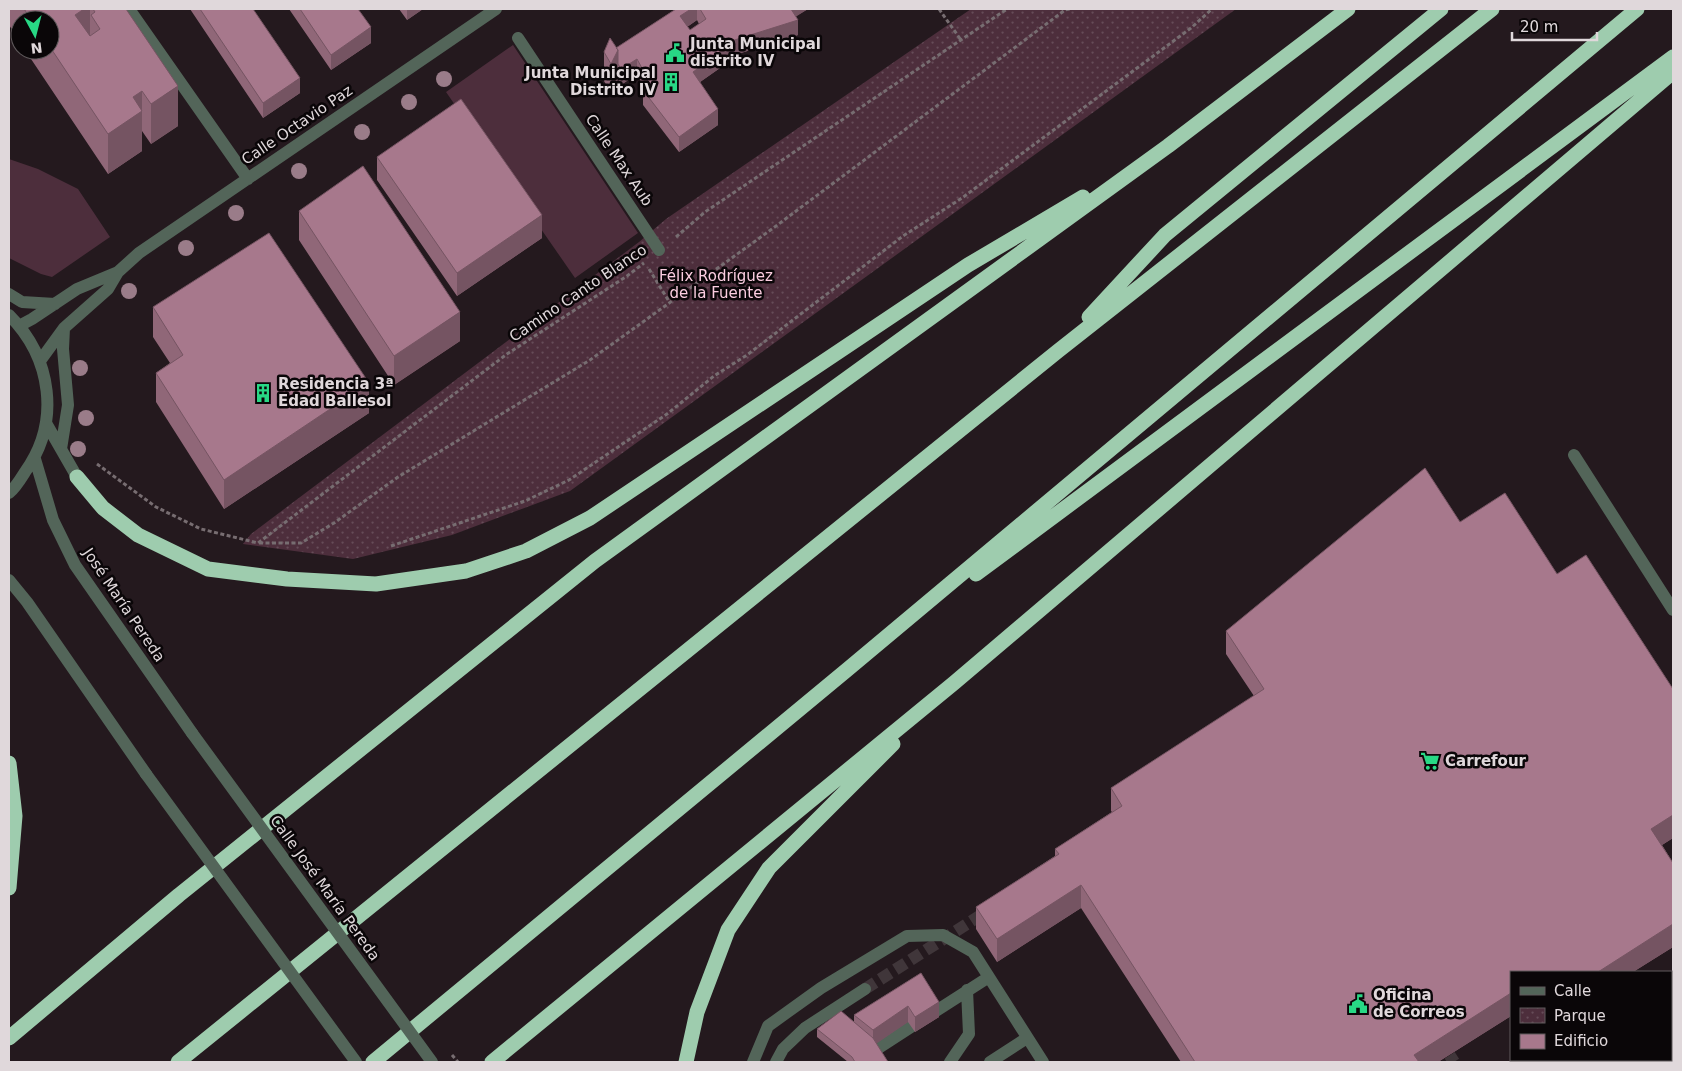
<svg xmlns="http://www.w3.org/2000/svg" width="1682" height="1071" font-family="'DejaVu Sans',sans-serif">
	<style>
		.green { fill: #4d2e3c }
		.park { fill: url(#park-dots) }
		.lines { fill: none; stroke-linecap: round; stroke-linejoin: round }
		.minor-tunnel { stroke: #40363a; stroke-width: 12; stroke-dasharray: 12 6; stroke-linecap: butt }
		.path { stroke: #776d71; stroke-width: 3; stroke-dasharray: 4 2.5; stroke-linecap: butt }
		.minor { stroke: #536559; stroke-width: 12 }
		.highway { stroke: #9eccae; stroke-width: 15 }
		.path-bridge { stroke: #776d71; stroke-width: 3; stroke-dasharray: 4 2.5; stroke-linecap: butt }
		.minor-bridge { stroke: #536559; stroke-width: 12 }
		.tree { fill: #9a7c89 }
		.wall { fill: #906778; fill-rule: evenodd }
		.shaded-wall { fill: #755462 }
		.building { fill: #a7788c; stroke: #755462 }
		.labels { text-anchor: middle; stroke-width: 5; stroke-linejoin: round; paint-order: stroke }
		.poi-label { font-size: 15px; font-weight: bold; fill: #e0d8db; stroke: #0a0608; text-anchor: start }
		.street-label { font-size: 15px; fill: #e0d8db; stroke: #0a0608 }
		.park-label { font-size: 15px; fill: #fbcde0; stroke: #0a0608 }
	</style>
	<defs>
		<pattern id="park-dots" width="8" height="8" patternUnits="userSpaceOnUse" patternTransform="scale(1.25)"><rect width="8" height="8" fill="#4d2e3c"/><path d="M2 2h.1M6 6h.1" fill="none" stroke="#664c58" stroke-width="1.8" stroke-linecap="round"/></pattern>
	</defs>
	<rect width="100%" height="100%" fill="#24191e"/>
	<path class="green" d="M513,45L638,233L575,278L446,92Z
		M9,159L38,169L78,189L110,237L52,277L41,274L9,258Z"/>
	<path class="park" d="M971,9H1236L570,491L452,535L353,559L243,544L251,534L639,242L666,219Z"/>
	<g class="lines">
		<path class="minor-tunnel" d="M865,989L989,910
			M1440,1040L1454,1062"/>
		<path class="path" d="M939,9L961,40
			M676,237L705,212L1007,9
			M649,269L670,303
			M97,464L156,507L201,529L258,543L507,354L627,276L644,263
			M259,543H301L334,523L398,477L590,360L772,229L1065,10L1070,9
			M391,546L525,501L569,480L667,414L714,376L747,355L903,236L962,198L1191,28L1212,9"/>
		<path class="minor" d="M129,9L248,179
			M518,38L659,250
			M9,294L22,302L55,304
			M9,315C52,358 61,422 25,472C20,480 16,487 9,493
			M19,326L32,319L77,289L118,272L139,253L496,9
			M40,361L64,328L108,289L118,272
			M46,423L77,477
			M61,449L68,405L63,349L64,328
			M1574,455L1673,610
			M35,459L53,520L75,565L192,733
			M9,580L27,602L146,774
			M936,1011L989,977
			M1671,1031L1673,1029
			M753,1062L768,1026L821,988L907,936L943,935L973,952L1043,1062
			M776,1062L783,1049L805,1028L865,989
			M857,1062L911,1027
			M950,1062L969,1034L967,990
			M990,1062L1027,1038
			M1658,1062V1060"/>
		<path class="highway" d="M1089,317L1165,235L1441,9
			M77,477L103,508L138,535L208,569L287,579L376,584L466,571L526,551L590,518L968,265L1083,197
			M976,574L1673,57
			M9,763L15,816L9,888
			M9,1038L179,895L595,561L1168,146L1348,9
			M178,1062L1058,351L1492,9
			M373,1062L848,669L1637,9
			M492,1062L954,683L1673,72
			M686,1062L697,1012L728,930L769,868L893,744"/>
		<path class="path-bridge" d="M452,1055L458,1062"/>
		<path class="minor-bridge" d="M192,733L432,1062
			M146,774L356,1062"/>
	</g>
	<g class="tree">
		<circle cx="444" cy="79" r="8"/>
		<circle cx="409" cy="102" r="8"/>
		<circle cx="362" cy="132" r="8"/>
		<circle cx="299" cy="171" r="8"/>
		<circle cx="236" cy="213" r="8"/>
		<circle cx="186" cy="248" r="8"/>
		<circle cx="129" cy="291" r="8"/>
		<circle cx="80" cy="368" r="8"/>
		<circle cx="86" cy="418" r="8"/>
		<circle cx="78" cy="449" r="8"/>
	</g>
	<path class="wall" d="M9,9H126L178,126L151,144L142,131V151L108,174L25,50H50V20H20V42L9,25Z
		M190,9H253L300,93L263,118Z
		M289,9H358L371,43L331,70Z
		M399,9H423L407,20Z
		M676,9H808L796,16L798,35L725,58L720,68L700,82L718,125L679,152L643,105V90L644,88L637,74L621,85L618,79L611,93L604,81V52L616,48ZM697,20L699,24L690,30L687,27Z
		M377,157L542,238L457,296L377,180Z
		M299,211L460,341L394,385L299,240Z
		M153,307L369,413L224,509L156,402V373L170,363L153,337Z
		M1460,522L1557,574L1673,689V838L1662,845L1673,863V947L1633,972H1511V1016L1438,1062H1181L1081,908L997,962L976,929V907L1055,856V849L1112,812L1111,811V788L1254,696L1226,654V631Z
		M921,973L939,1017L915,1032L908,1022L876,1043L888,1062H848L817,1037V1029L854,1022V1015Z"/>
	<path class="shaded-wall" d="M84,9H90V45L75,15Z
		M407,9H423L407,20Z
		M691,9H697V20L680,32V16Z
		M789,9H808L789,21Z
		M798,20V35L725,58L720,68L693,87V72L725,43Z
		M371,27V43L331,70V55Z
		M618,50V79L611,93V64Z
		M637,59V74L621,85V69Z
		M300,78V93L263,118V103Z
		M178,86V126L151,144V104Z
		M142,91V151L108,174V134L133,97Z
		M718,109V125L679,152V137Z
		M542,215V238L457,296V273Z
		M460,312V341L394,385V356Z
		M369,383V413L224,509V480Z
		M1673,815V838L1651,852V829Z
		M1081,885V908L997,962V939Z
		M1673,924V947L1633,972H1598Z
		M1511,993V1016L1438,1062H1414V1055Z
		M939,1002V1017L915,1032V1017Z
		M908,1006V1022L873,1046V1030Z"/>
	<path class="building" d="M24,9H84L75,15L90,36L100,29L91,15L95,12L93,9H126L178,86L151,104L142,91L133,97L142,111L108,134L50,47V20H32Z
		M200,9H253L300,78L263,103Z
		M300,9H358L371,27L331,55Z
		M676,9H691L680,16L690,30L706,19L700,9H791L798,20L725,43L720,52L693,72L718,109L679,137L643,90L648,79L637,59L621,69L618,64V50L616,48Z
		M610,38L618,50L611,64L604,52Z
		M461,99L542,215L457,273L377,157Z
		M363,166L460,312L394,356L299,211Z
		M269,233L369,383L224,480L156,373L183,355L153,307Z
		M1425,468L1460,522L1505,493L1557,574L1586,555L1673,689V815L1651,829L1673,863V924L1598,972H1511V993L1414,1055L1419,1062H1195L1081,885L997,939L976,907L1059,854L1055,849L1122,806L1111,788L1264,689L1226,631Z
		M921,973L939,1002L915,1017L908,1006L873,1030L854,1015Z
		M841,1011L873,1038L888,1062H855L852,1057L817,1029Z"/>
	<defs>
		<g id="civic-bare" transform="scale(1.5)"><path d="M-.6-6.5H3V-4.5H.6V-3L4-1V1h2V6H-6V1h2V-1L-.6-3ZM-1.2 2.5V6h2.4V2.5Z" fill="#28d885" stroke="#0a0608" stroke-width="2.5" paint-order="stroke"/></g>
		<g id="building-bare" transform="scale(1.5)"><path d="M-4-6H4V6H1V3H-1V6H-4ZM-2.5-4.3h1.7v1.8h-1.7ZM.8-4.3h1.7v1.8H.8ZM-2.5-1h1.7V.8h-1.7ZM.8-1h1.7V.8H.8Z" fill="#28d885" stroke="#0a0608" stroke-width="2.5" paint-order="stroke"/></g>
		<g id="supermarket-bare" transform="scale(1.5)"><path d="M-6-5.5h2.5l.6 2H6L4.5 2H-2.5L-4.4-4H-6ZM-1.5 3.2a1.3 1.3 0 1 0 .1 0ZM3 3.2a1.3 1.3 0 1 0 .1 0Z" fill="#28d885" stroke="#0a0608" stroke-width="2.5" paint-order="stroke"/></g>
	</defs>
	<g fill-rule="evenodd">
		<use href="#civic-bare" x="675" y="53"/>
		<use href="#building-bare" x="671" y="82"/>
		<use href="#building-bare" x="263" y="393"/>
		<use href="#supermarket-bare" x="1430" y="761"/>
		<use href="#civic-bare" x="1358" y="1004"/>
	</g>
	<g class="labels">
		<g class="poi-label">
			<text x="690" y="49">Junta Municipal<tspan x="690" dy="17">distrito IV</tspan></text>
			<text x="656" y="78" text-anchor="end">Junta Municipal<tspan x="656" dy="17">Distrito IV</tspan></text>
			<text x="278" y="389">Residencia 3ª<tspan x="278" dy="17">Edad Ballesol</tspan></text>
			<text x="1445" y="766">Carrefour</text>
			<text x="1373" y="1000">Oficina<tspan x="1373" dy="17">de Correos</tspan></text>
		</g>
		<g class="street-label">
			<text transform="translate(297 125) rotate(-34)" y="5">Calle Octavio Paz</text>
			<text transform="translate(619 160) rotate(56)" y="5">Calle Max Aub</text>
			<text transform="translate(578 293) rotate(-34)" y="5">Camino Canto Blanco</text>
			<text transform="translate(124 605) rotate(56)" y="5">José María Pereda</text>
			<text transform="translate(325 888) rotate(54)" y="5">Calle José María Pereda</text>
		</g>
		<g class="park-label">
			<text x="716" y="281">Félix Rodríguez<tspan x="716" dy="17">de la Fuente</tspan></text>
		</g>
	</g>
	<rect width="1682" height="1071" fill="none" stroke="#e0d8db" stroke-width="20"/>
	<rect x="1510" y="971" width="162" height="90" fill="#0a0608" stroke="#605a5c"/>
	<rect x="1520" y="987" width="25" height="8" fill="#536559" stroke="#605a5c"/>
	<text x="1554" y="996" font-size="15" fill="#e0d8db">Calle</text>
	<rect x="1520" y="1008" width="25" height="15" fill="url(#park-dots)" stroke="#605a5c"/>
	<text x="1554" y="1021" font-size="15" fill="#e0d8db">Parque</text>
	<rect x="1520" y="1034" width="25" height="15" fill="#a7788c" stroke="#605a5c"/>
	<text x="1554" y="1046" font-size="15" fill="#e0d8db">Edificio</text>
	<g transform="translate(35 35) rotate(173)"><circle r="24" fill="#0a0608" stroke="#605a5c"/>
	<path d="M0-4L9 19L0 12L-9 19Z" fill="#28d885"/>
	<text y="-8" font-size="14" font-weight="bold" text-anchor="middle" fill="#e0d8db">N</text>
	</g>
	<path d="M1512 32v8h85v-8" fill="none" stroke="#e0d8db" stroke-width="2.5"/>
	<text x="1520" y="32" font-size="15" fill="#e0d8db" stroke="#0a0608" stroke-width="4" paint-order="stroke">20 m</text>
</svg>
